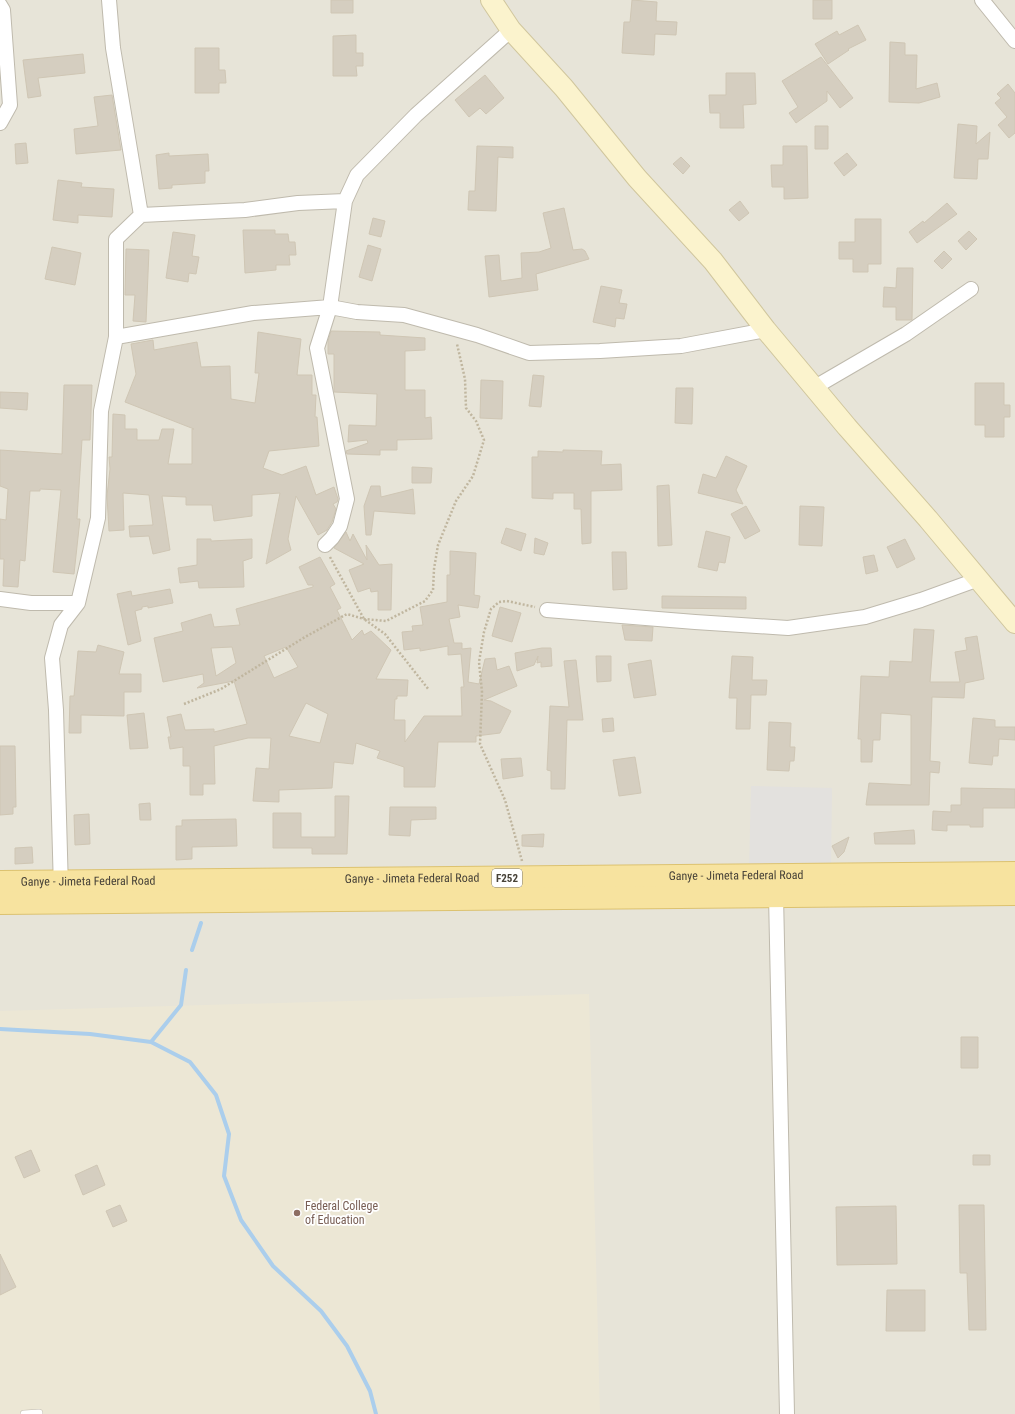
<svg xmlns="http://www.w3.org/2000/svg" width="1015" height="1414" font-family="'Roboto Condensed',sans-serif">
	<style>
		.residential { fill: #e7e4d8 }
		.education { fill: #ece7d5 }
		.parking { fill: #e3e1de }
		.lines { fill: none; stroke-linecap: round; stroke-linejoin: round }
		.stream { stroke: #abceec; stroke-width: 4 }
		.building { fill: #d5cec0; stroke: #cfc6b4; fill-rule: evenodd }
		.lane-casing { stroke: #bfbaad; stroke-width: 8 }
		.street-casing { stroke: #bfbaad; stroke-width: 16 }
		.secondary-casing { stroke: #d0c69d; stroke-width: 22 }
		.primary-casing { stroke: #dcc270; stroke-width: 24 }
		.path { stroke: #c0b69f; stroke-width: 2.5; stroke-dasharray: 2 2; stroke-linecap: butt }
		.lane { stroke: #fff; stroke-width: 7 }
		.street { stroke: #fff; stroke-width: 14 }
		.secondary { stroke: #fbf3cd; stroke-width: 20 }
		.primary { stroke: #f7e39f; stroke-width: 22 }
		.education-dot { fill: #8d6e63; stroke: #fff; stroke-width: 1.5 }
		.labels { text-anchor: middle; stroke-width: 3.5; stroke-linejoin: round; paint-order: stroke }
		.shield { fill: #fff; stroke: #7e7b74; stroke-width: 1 }
		.shield-label { font-size: 11px; font-weight: bold; fill: #474238 }
		.street-label { font-size: 12px; fill: #474238; stroke: #fff }
		.education-label { font-size: 12px; fill: #785e54; stroke: #fff; text-anchor: start }
	</style>
	<rect width="100%" height="100%" fill="#f4f1ea"/>
	<path class="residential" d="M0,0H1015V1414H0Z"/>
	<path class="education" d="M589,994L600,1414H0V1011Z"/>
	<path class="parking" d="M751,786L832,788L831,873L749,871Z"/>
	<g class="lines">
		<path class="stream" d="M192,950L201,923
			M0,1029L90,1034L151,1042L190,1062L216,1095L229,1134L224,1176L241,1220L273,1266L321,1311L347,1346L370,1391L376,1414
			M151,1042L181,1005L186,970"/>
	</g>
	<path class="building" d="M331,0H353V13H331Z
		M632,0L657,2L656,21L677,22L676,35L655,34L654,55L622,53L624,22H630Z
		M813,0H832V19H813Z
		M858,25L866,40L848,49L849,50L828,64L815,44L837,31L839,35Z
		M356,35V53H363V66H356L357,76H333V36Z
		M890,42L905,43V55H917L916,89L937,83L940,97L919,103L889,102Z
		M195,48H219V70H225L226,83H219V93H195Z
		M83,54L85,73L38,78L41,96L28,98L23,60Z
		M821,57L853,98L840,108L827,91V101L796,123L789,113L798,107L782,81Z
		M726,73H755L756,104L743,105L744,128H720V113H710L709,95H726Z
		M485,75L504,98L486,114L480,108L469,117L455,100Z
		M1008,84L1015,93V133L1009,138L998,125L1007,117L995,103L1001,98L997,94Z
		M112,95L121,150L76,154L74,129L98,126L94,97Z
		M958,124L977,126L976,144L990,132L988,159H978L977,179L954,178Z
		M815,126H828V149H815Z
		M26,143L28,163L16,164L15,144Z
		M477,146L513,147V158L498,157L496,211L468,210L469,191H475Z
		M783,146H807L808,198L784,199V187H772L771,165H783Z
		M169,153V156L208,154L209,171H205V183L172,185V188L159,189L156,155Z
		M847,153L857,165L844,176L834,163Z
		M681,157L690,166L683,174L673,164Z
		M58,180L82,183L81,187L114,189L112,217L78,215V223L53,220Z
		M740,201L749,213L739,221L729,210Z
		M947,203L957,214L917,243L909,232L923,221L924,223Z
		M564,208L573,250L582,249L585,251L589,259L536,274L538,290L489,297L485,256L499,255L501,281L522,278L521,253L539,252L551,248L543,213Z
		M373,218L385,221L381,237L369,234Z
		M855,219H881V264H868V272H853V259H839V242H855Z
		M243,230H275V234H288L289,242H295L296,255H289L290,265H276V270L245,273Z
		M969,231L977,239L966,250L958,241Z
		M173,232L195,235L192,256L199,257L196,274L189,273L188,282L166,278Z
		M368,245L381,249L372,281L359,277Z
		M52,247L81,253L75,285L45,279Z
		M126,249L149,250L146,322L133,321L135,295H125Z
		M944,251L952,259L942,269L934,261Z
		M897,268H913L912,320H896V307H883L884,287L896,288Z
		M601,286L622,290L619,303L627,304L624,319L616,318L615,327L593,322Z
		M331,331L380,332V335L425,338V350L405,351V390H425V418L431,417L432,439L397,440V450H380V455L347,454L346,451L368,443L367,440L348,442L349,425L376,426L377,394L334,392V354H328V341Z
		M258,332L301,339L297,375H312V395H316L315,417H317L319,446L269,451L263,468L282,475L306,466L316,495L334,487L338,499L337,502L333,504L336,509L332,522L327,530L318,535L296,496L288,539L291,550L266,564L280,493L252,495V516L214,521L212,505H186V497L162,496L170,550L153,554L149,536L130,537L129,526L153,525L149,495L123,493L124,530L109,531L107,496L110,469L109,457H112L113,414L125,415V429H137V440H159L162,429H174L168,464H192V429H194L125,402L136,374L131,344L153,340L154,350L197,342L201,367L230,366L231,399L255,403L259,373H255Z
		M533,375L544,376L541,407L529,406Z
		M481,380L503,381L502,419L480,418Z
		M975,383H1004V405H1010V417H1004V437H985V425H975Z
		M64,385H92L90,440H82L77,519H80L74,574L53,572L61,490L40,489V491H30L25,561L20,560L18,587L3,586L4,559H0V519L6,520L8,489L0,486V450L62,454Z
		M676,388H693L692,424L675,423Z
		M0,392L28,393L27,410L0,408Z
		M563,450L602,451L601,465L621,464L622,490L591,491V543L582,544L581,509H574V493H553V499L532,498V457H538V451L563,452Z
		M726,456L747,466L736,490L743,504L698,493L703,474L716,478Z
		M412,467L432,468L431,483H412Z
		M669,485L672,545L658,546L657,486Z
		M371,486H380L381,497L413,489L415,514L374,511L371,535H366L364,506Z
		M746,506L760,531L745,539L731,514Z
		M800,506L824,507L822,546L799,545Z
		M506,528L526,534L521,551L501,543Z
		M706,531L730,537L725,563L719,562L717,571L698,567Z
		M346,532L350,541L353,534L367,560L366,545L379,565L392,564L391,610H378V591L371,592L370,588L358,592L349,570L364,564L334,548Z
		M535,538L548,543L544,555L534,553Z
		M197,539H211V541L252,539V558L243,561L244,587L199,588L198,581L180,583L178,568L197,565Z
		M905,539L915,559L897,568L887,547Z
		M450,551L476,553L474,595L480,596L478,608L458,605L460,617L449,619L454,643H462V649L471,648L468,682L479,684L485,659L495,658L497,670L509,666L517,686L484,700L491,701L511,711L500,733L476,736V742H438L435,787H404V767L377,758L380,751L356,743L353,764L334,762L332,788L279,790V802L253,801L256,768L269,769L271,738H248L214,746L215,784H203V795H190V766H183V747L170,749L168,737H171L167,717L181,714L185,730L214,729V732L247,724L234,681L197,688L204,683L203,674L163,682L154,638L183,631L181,623L211,614L214,627L240,625L236,609L313,587V585H308L299,567L320,557L335,584L330,587L341,608L337,610L352,640L362,630L364,635L371,631L391,650L376,679L408,680L407,696H397V699H395L394,720H405V742L424,716H462L461,687H464L461,654L448,655V646L420,651V648L404,650L402,632L413,631L412,626L423,625L420,607L447,602V575H450ZM232,647L236,663L216,676L211,648ZM286,647L298,667L274,678L264,656ZM306,703L328,714L320,743L289,736Z
		M612,552H626L627,589L613,590Z
		M874,555L878,571L866,574L863,557Z
		M170,589L173,603L148,608V606L142,607V609L135,611L141,641L128,645L117,594L131,591L132,596Z
		M662,596L746,597V609L662,608Z
		M500,607L521,613L512,642L492,636Z
		M622,625L653,627L652,641L625,640Z
		M914,629L934,630L930,682H960L955,652L967,650L965,638L977,636L984,679L965,683L964,698L932,697L930,761L940,762L939,773L930,772L929,805H866L869,783L911,785V715L881,713L880,740H873L872,762H861V739H858L861,676L889,677L890,661L912,662Z
		M98,645L124,652L119,674H141V692H124V716L81,715V733H69L70,696H74L78,651L96,652Z
		M542,648H551L552,666L541,667V662L537,663L538,656L534,665L517,671L515,653Z
		M596,656H611V681L597,682Z
		M732,656L753,657L752,680H767L766,695H751L750,729H736L737,698H729Z
		M576,660L583,720H567L565,789H551V771L547,770L550,706L569,707L564,661Z
		M651,660L656,695L634,698L628,664Z
		M144,713L148,748L130,749L127,715Z
		M613,718L614,731L603,732L602,719Z
		M973,718L995,720V727H1015V740L999,739L998,756H993L992,765L969,763Z
		M769,722L791,723L790,747H795L794,761H790L789,771L767,770Z
		M0,746H15L16,807H13V814L0,815Z
		M635,757L641,793L619,796L613,760Z
		M521,758L523,776L503,779L501,759Z
		M961,788L1015,789V808H983V827H970V825H947V831L932,830L933,811L951,812V805H961Z
		M335,796H349L347,854H312V848H273V813H301V837H335Z
		M150,803L151,820H140L139,804Z
		M390,807H436V819L411,820L410,836L389,835Z
		M89,814L90,844L75,845L74,815Z
		M236,819L237,846L192,847V859L176,860V826H182V820Z
		M914,830L915,844H875L874,833Z
		M544,834L543,847L522,846V835Z
		M849,837L844,852L838,858L832,846Z
		M32,847L33,863L15,864V848Z
		M961,1037H978V1068H961Z
		M31,1150L40,1171L24,1178L15,1157Z
		M973,1155H990V1165H973Z
		M97,1165L105,1185L83,1195L75,1175Z
		M120,1205L127,1221L113,1227L106,1211Z
		M959,1205H984L986,1330H969L967,1273H960Z
		M896,1206L897,1264L837,1265L836,1207Z
		M0,1254L16,1287L0,1295Z
		M887,1290H925V1331H886Z"/>
	<g class="lines">
		<g class="lane-casing">
			<path id="lane" d="M24,1414L39,1413"/>
		</g>
		<g class="street-casing">
			<path id="street" d="M109,0L113,48L141,215
				M982,0L1015,41
				M0,5L3,10L10,105L0,123
				M116,337L253,313L330,307L357,312L404,315L477,335L529,353L600,351L681,346L766,330
				M815,387L906,334L971,289
				M325,545L332,538L340,526L347,499L317,348L330,307L345,201L357,175L416,115L511,30
				M0,599L31,603H78
				M547,610L695,622L788,628L865,617L921,600L979,579
				M61,889L56,710L52,658L61,625L78,603L98,518L101,411L116,337V239L141,215L245,210L298,203L345,201
				M776,895L787,1414"/>
		</g>
		<g class="secondary-casing">
			<path id="secondary" d="M491,0L511,30L564,88L637,178L713,261L766,330L847,427L928,519L1015,623"/>
		</g>
		<g class="primary-casing">
			<g id="primary">
				<path id="s1" d="M0,882L1015,873"/>
				<path d="M0,903L1015,894"/>
			</g>
		</g>
		<path class="path" d="M330,557L364,619L385,634L429,690
			M184,704L221,689L305,637L347,614L364,619L386,621L425,601L433,590L434,569L438,545L456,501L473,476L484,440L476,421L466,408L465,379L457,344
			M522,861L505,800L480,744L482,692L479,662L484,632L491,609L499,602L507,601L535,607"/>
		<use href="#lane" class="lane"/>
		<use href="#street" class="street"/>
		<use href="#secondary" class="secondary"/>
		<use href="#primary" class="primary"/>
	</g>
	<circle class="education-dot" cx="297" cy="1213" r="4"/>
	<g class="labels">
		<rect class="shield" x="492" y="869" width="30" height="18" rx="3"/>
		<g class="shield-label">
			<text x="507" y="882">F252</text>
		</g>
		<g class="street-label">
			<text dy="4" stroke="none"><textPath href="#s1" startOffset="736">Ganye - Jimeta Federal Road</textPath></text>
			<text dy="4" stroke="none"><textPath href="#s1" startOffset="412">Ganye - Jimeta Federal Road</textPath></text>
			<text dy="4" stroke="none"><textPath href="#s1" startOffset="88">Ganye - Jimeta Federal Road</textPath></text>
		</g>
		<g class="education-label">
			<text x="305" y="1210">Federal College<tspan x="305" dy="14">of Education</tspan></text>
		</g>
	</g>
</svg>
